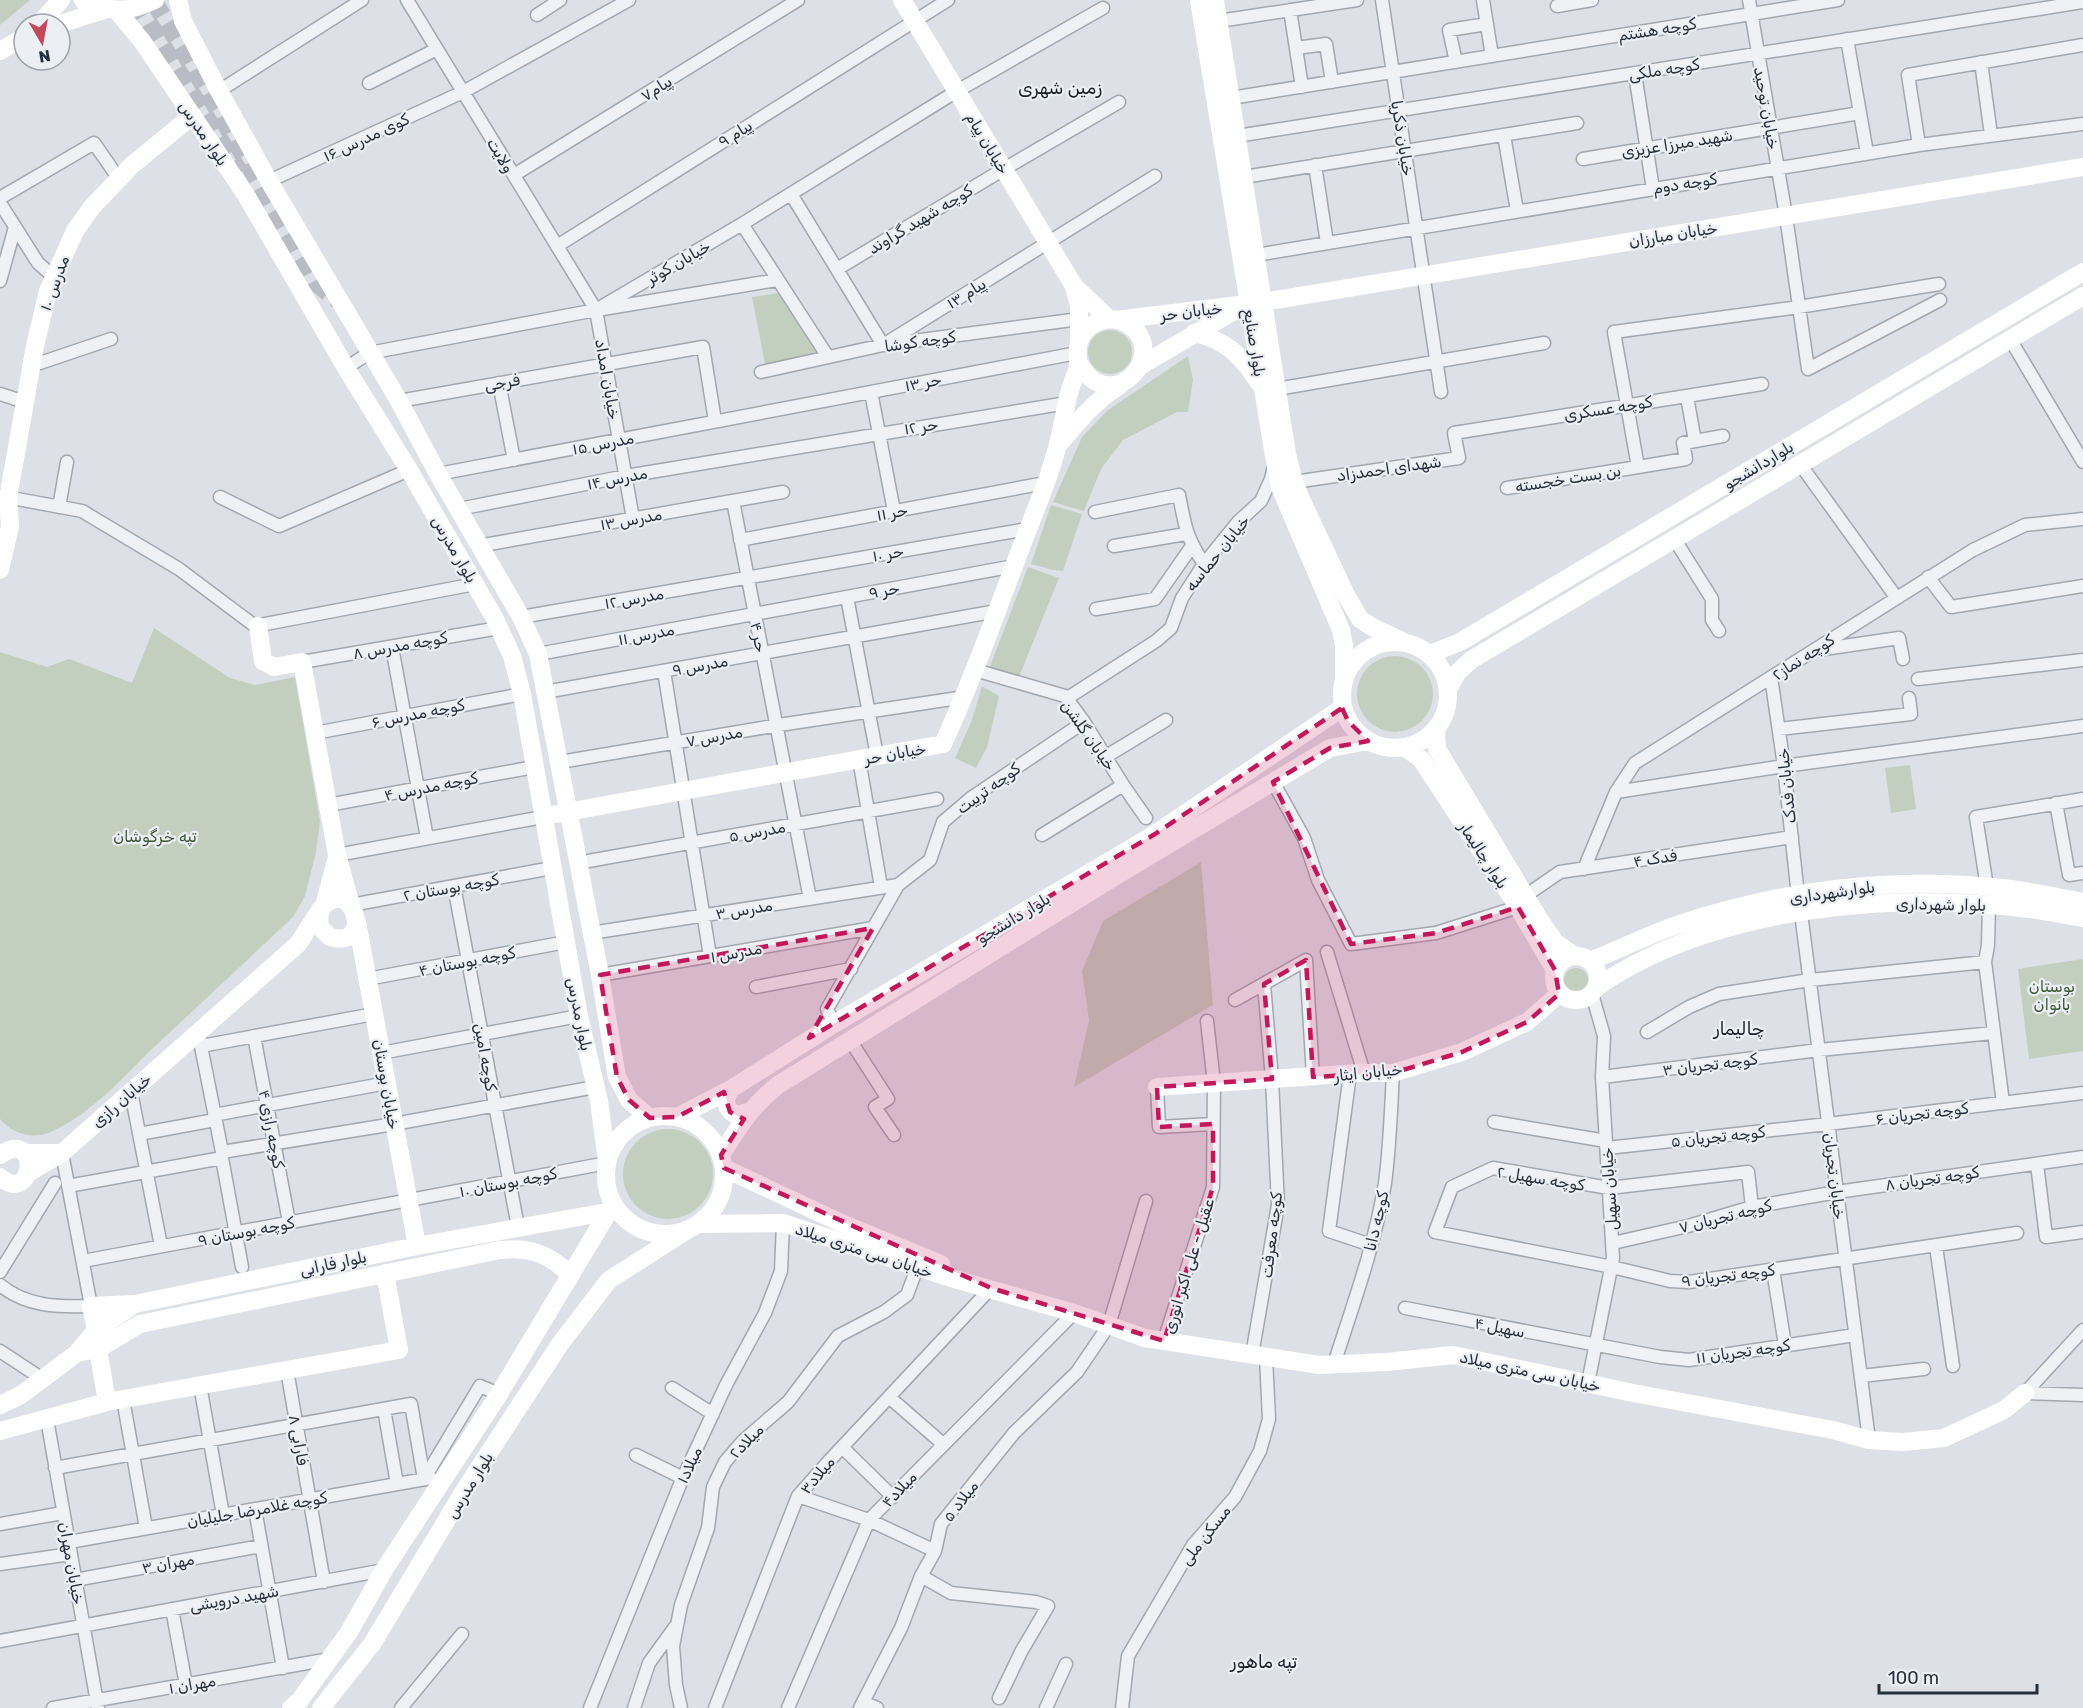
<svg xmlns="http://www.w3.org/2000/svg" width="2083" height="1708" font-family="Rubik,Cairo,sans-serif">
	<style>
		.green { fill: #c2cfbe }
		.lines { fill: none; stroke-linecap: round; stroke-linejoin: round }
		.secondary-tunnel { stroke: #b9bcc4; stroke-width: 18; stroke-dasharray: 18 9; stroke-linecap: butt }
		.street-casing { stroke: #a3a7af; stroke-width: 15 }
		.street { stroke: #eff1f4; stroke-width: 12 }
		.secondary { stroke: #fff; stroke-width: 18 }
		.marked { fill: #c2185b; fill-opacity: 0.2; stroke: #c2185b; stroke-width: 4.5; stroke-dasharray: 12 8; stroke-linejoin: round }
		.labels { text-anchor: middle; stroke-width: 4.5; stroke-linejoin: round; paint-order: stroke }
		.street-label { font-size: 16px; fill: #272e3b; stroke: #eceff4 }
		.park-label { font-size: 16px; fill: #3b5636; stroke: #eceff4 }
		.neighbourhood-label { font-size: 18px; fill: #1a1f2c; stroke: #eceff4 }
	</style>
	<rect width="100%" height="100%" fill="#dde0e6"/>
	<path class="green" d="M0,0H30L0,25Z
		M779,293L816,352L765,364L752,297Z
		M1088 352a22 22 0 1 1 44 0a22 22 0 1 1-44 0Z
		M1188,356L1193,380L1188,412H1177L1123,440L1101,469L1084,511L1053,502L1082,437L1108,410Z
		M1051,505L1082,514L1063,571L1053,570L1031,564Z
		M1028,567L1059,578L1019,677L989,669Z
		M154,628L230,678L255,685L295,677L320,821L316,852L305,896L293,917C246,961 199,1005 152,1049C124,1077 90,1114 53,1131C34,1140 14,1135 0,1119V652L47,667L69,659L132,683Z
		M1357 694a38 38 0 1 1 76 0a38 38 0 1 1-76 0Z
		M982,686L999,696L987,747L976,768L955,758L972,720Z
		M1910,765L1916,809L1891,813L1885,768Z
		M1201,862L1213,1005L1074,1087L1089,1020L1082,971L1103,921Z
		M2083,959V1051L2029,1059L2018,969Z
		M1564 980a12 12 0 1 1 24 0a12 12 0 1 1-24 0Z
		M623 1174a45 45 0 1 1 90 0a45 45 0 1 1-90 0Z"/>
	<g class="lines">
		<path class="secondary-tunnel" d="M135,0L240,173
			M153,0L206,89L316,283L339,301"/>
		<g class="street-casing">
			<path id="street" d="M407,0L596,310L633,519
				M1382,0L1441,392
				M1483,0L1492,56
				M1749,0L1786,216L1808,369L1940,300
				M1557,6L1592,0
				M1290,10L1302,87
				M537,15L560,0
				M1219,21L1357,0
				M1847,39L1867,153
				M1296,48L1326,44L1332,82
				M1456,62L1449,30L1487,24
				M1981,62L1991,135
				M1635,74L1653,189
				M369,83L437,49
				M219,91L362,0
				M1231,98L1838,0
				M1504,135L1517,211
				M1237,136L2083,2
				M1919,145L1908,75L2083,45
				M1583,159L1860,113
				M1315,165L1327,243
				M514,175L798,0
				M1244,177L1577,123
				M269,181L463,92L629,0
				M791,194L883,345L1155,176
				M0,198L94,143L119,179
				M0,203L38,263L54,277
				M742,224L828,357
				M557,246L948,0
				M1256,255L1919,145L2083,124
				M837,269L1004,169L1119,102
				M0,281L15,227
				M603,309L777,280
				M2010,339L2083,462
				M31,366L111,339
				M346,368L369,353L596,310L742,224L957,91L1103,8
				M761,372L883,345L1079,319
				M499,383L514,460
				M1277,389L1544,343
				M871,392L894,511
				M0,394L25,402
				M399,401L703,347L715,421
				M1695,441L1723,436
				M1800,464L1896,597
				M1638,467L1686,459L1683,443L1695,441L1687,397
				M438,474L1077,353
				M1294,482L1459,458L1454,433L1762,384
				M1507,488L1638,467L1614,332L1799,307L1939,284
				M1,496L82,511L179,569L255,626L475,584
				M220,497L279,526L409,470
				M733,501L810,899
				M59,507L67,462
				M459,509L626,476L1067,403
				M1095,512L1179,495C1185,526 1186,537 1204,564
				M740,540L1045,483
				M1675,540L1712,599V620L1719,631
				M478,546L783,492
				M1114,546L1186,534
				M1928,577L1951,607L2083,586
				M847,597L877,756
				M1096,609L1155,599L1192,546
				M521,617L1027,529
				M392,647L427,838
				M1817,650L1899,638L1903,659
				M538,654L1014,566
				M302,662L499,628
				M975,670L1065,696L1084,722L1123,785L1146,818
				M664,671L710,956
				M1771,677L1784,766L1798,896
				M1918,679L2083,660
				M545,692L997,611
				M1065,696L1069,697L1156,641L1171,628L1182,598L1204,564L1238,522L1261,501L1271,479L1274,466
				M1779,729L1911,714L1909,698
				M315,733L522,694
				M1105,757L1166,720
				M859,759L881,887
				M560,762L779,725L965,697
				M1273,782L1304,838L1318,880L1351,944L1436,933L1518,907
				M1616,792L1784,766L2083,726
				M2056,803L2069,875L2083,873
				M328,805L534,767
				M1042,835L1123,785
				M337,855L543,817
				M577,863L937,799
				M1584,869L1616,792L1635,763L1973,550L2025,525L2083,519
				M454,886L518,1227
				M1987,887L1976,817L2083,799
				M1525,896L1560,872L1792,837
				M351,905L552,868
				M1989,905L1988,945L1985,962L2003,1103
				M1801,913L1869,1440
				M591,933L898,885
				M1327,952L1364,1073
				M600,975L873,928
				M367,979L566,942
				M756,987L851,969
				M1235,1000L1306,960L1313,1077
				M834,1024L827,1009L898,885L930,860L943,822L971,798L1084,722
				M198,1031L222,1152L394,1124L595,1087
				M1647,1032L1689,1007L1719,994L1810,980L1985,962
				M254,1036L289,1222
				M850,1040L888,1099L875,1107L894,1135
				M201,1046L374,1014
				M381,1053L579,1016
				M1350,1074L1329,1231L1371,1245
				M1602,1077L1819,1050L1993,1033
				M1157,1087L1159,1127L1213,1124
				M131,1092L161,1246
				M214,1115L387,1083
				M1494,1122L1606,1141
				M139,1134L215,1120
				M1607,1148L1828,1124L2083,1093
				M2037,1164L2046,1237L2083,1232
				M68,1186L222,1158L242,1267
				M1752,1207L1748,1172L1609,1188L1493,1168L1452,1187L1435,1232L1612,1267L1670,1281L1689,1282L2017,1233
				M1613,1243L1688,1226L1752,1207L1837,1192L2083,1157
				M1936,1246L1953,1366
				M83,1261L607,1163
				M1773,1270L1785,1345
				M0,1272L55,1183
				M0,1285C27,1307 58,1307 91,1306L62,1153
				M1405,1308L1660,1357L1689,1360L1855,1335
				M1164,1341L1213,1187L1214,1083L1207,1021
				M0,1351L41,1378
				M1252,1355L1278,1205L1272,1079L1264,984
				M1334,1364C1353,1305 1375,1245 1385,1183C1390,1146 1391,1109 1393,1073
				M287,1370L324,1582
				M1861,1376L1924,1369
				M1588,1383L1613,1258L1602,1077L1604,1036L1592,994
				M200,1385L223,1515
				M672,1388L713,1414
				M2025,1393L2083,1330
				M2025,1393L2083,1395
				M889,1397L943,1444
				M123,1399L146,1528
				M384,1409L397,1484
				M47,1419L98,1708
				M842,1447L893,1497
				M636,1455L683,1478
				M55,1468L411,1404L424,1479
				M424,1479L480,1386L499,1394
				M798,1496L869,1520L935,1551
				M255,1509L283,1668
				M0,1524L63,1513
				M69,1542L431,1478
				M0,1564L71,1554
				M921,1576L951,1593L1036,1602L1048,1606L1021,1652L999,1698
				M75,1580L261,1546
				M172,1609L186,1685
				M0,1641L384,1570
				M863,1702L877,1708
				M53,1708L330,1659
				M401,1708L462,1634
				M590,1708L681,1482L726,1385L765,1313L781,1271L783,1223
				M634,1708L649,1663L675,1627
				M681,1708L676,1685L673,1646L681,1605L708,1528L713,1487L725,1462L743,1441L788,1402L838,1336L884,1312L907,1295L917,1268
				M715,1708L798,1496L829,1461L991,1288
				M788,1708L869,1520L1074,1313
				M860,1708L901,1628L921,1576L935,1551L941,1524L1014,1433L1077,1372L1109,1325L1146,1201
				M1046,1708L1066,1664
				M1122,1708L1128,1656L1193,1545L1235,1497L1260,1451L1269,1419L1266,1357"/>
		</g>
		<use href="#street" class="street"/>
		<path class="secondary" d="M83,0L87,5C116,11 128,13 155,0
			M178,0L183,21L219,91L269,181L399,401L438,474L521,617L538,654L600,975L617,1077L629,1100L650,1118
			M902,0L1074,286L1109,319
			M1199,0L1274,456L1280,487L1288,506L1341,630L1344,645V676
			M1215,0L1287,454L1294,482L1301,499L1346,595L1360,619L1372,627L1402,641
			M117,11L142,41L246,195L346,368L409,470L495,619L512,656L522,694L579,1016L599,1101L607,1161
			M39,24L61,0
			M60,24L104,10
			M0,51L24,37
			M1074,286L1079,306V342
			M1116,320L1263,302L2083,167
			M1194,333C1225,339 1243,357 1259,383
			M1140,366L1239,308
			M1061,442C1079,420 1096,400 1120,385
			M0,570L10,526L8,498L35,346L48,291L75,231L92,207L132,165L192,116
			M258,626L263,661L274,667L302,662L337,855L351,905
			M1342 695a53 53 0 1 1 106 0a53 53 0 1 1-106 0Z
			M1430,654L1460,642L2083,272
			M1448,689L1457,673L1471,660L2083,296
			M1436,729L1437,749L1539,919L1555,942L1575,956
			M1404,747L1421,759L1518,907L1555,970
			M556,814L943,744C972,681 995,616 1020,550C1035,510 1054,469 1062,426C1065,414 1066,402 1070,390C1072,382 1077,373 1078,365C1079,357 1076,350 1079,342C1085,323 1109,313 1127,324C1173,351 1111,421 1079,363
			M324,906L337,857
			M357,922L417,1246
			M1554 978a22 22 0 1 1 44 0a22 22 0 1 1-44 0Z
			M1590,961C1618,950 1646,936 1674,926C1778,890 1893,876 2002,888C2029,891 2056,897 2083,902
			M1597,987C1725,898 1935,887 2083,918
			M1157,1087L1358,1073H1393L1462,1052L1527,1022L1559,994
			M731,1089C723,1099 725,1109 736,1115L748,1112
			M606 1175a59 59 0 1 1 118 0a59 59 0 1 1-118 0Z
			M677,1117L731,1089L834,1024L1155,834L1342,708
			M24,1153H62L28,1173
			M62,1153L298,944L320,910C350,870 378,950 330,937L319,926L320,910
			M0,1155C41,1127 35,1207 0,1177
			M721,1155C738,1128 752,1105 778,1085L1119,874L1330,748L1368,741
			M724,1168L839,1222L941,1264
			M698,1224L783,1223L951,1278L1074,1313L1145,1338L1319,1365L1387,1362L1453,1355L1633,1393L1833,1430L1869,1440L1903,1442L1944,1438L2004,1410L2025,1393
			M96,1330L91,1306L133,1304
			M98,1349L107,1402
			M77,1353L98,1349L140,1324L500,1250C530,1247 550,1254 570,1275
			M0,1405L21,1395L77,1353L96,1330L135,1304L417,1246L607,1212
			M0,1431L107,1402L399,1350L385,1273
			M291,1708L300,1700L349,1632L384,1570L499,1394L612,1206
			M321,1708L372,1644L464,1491L560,1344L609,1280L686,1231"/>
	</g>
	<path class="marked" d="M1342,708L1348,721L1368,741L1330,748L1273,782L1351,944L1436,933L1518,907L1555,970L1559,994L1527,1022L1462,1052L1393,1073L1313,1077L1306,960L1264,984L1272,1079L1157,1087L1159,1127L1213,1124V1187L1164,1341L991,1288L724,1168L721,1155L744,1119L730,1112L724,1092L677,1117L650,1118L629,1100L617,1077L600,975L873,928L809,1038L1155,834Z"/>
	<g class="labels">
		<g class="street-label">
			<text transform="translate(1657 29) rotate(-9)" y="6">کوچه هشتم</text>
			<text transform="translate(1664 69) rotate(-9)" y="6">کوچه ملکی</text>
			<text transform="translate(656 88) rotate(-32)" y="6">پیام۷</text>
			<text transform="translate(1767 108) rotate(80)" y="6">خیابان توحید</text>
			<text transform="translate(204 133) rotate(56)" y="6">بلوار مدرس</text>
			<text transform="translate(735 133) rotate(-32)" y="6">پیام ۹</text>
			<text transform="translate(366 137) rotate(-25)" y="6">کوی مدرس ۱۶</text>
			<text transform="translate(1403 138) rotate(81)" y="6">خیابان ذکریا</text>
			<text transform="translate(988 143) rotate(59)" y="6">خیابان پیام</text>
			<text transform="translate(1677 143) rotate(-9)" y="6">شهید میرزا عزیزی</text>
			<text transform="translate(501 155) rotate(59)" y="6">ولایت</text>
			<text transform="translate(1685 183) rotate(-9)" y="6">کوچه دوم</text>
			<text transform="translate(920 219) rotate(-31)" y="6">کوچه شهید گراوند</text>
			<text transform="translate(1673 234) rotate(-9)" y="6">خیابان مبارزان</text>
			<text transform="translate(678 262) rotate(-30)" y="6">خیابان کوثر</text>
			<text transform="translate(54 283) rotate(-70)" y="6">مدرس ۱۰</text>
			<text transform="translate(966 293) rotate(-32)" y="6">پیام ۱۳</text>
			<text transform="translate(1191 311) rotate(-7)" y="6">خیابان حر</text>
			<text transform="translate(920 341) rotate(-8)" y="6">کوچه کوشا</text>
			<text transform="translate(1255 343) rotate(81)" y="6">بلوار صنایع</text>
			<text transform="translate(608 379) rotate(80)" y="6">خیابان امداد</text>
			<text transform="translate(502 382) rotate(-10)" y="6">فرجی</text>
			<text transform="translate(923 382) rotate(-11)" y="6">۱۳ حر</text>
			<text transform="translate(1608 408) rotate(-9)" y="6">کوچه عسکری</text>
			<text transform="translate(921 426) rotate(-9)" y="6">حر ۱۲</text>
			<text transform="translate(603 443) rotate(-11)" y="6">مدرس ۱۵</text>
			<text transform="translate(1758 465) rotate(-31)" y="6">بلواردانشجو</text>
			<text transform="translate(1389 468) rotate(-8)" y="6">شهدای احمدزاد</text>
			<text transform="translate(617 478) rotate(-11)" y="6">مدرس ۱۴</text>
			<text transform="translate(1568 478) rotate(-9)" y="6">بن بست خجسته</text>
			<text transform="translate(892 512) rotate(-11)" y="6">حر ۱۱</text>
			<text transform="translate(631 519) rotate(-10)" y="6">مدرس ۱۳</text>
			<text transform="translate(455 549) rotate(60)" y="6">بلوار مدرس</text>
			<text transform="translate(888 553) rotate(-10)" y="6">حر ۱۰</text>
			<text transform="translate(1217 553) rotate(-51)" y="6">خیابان حماسه</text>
			<text transform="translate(884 590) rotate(-11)" y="6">حر ۹</text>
			<text transform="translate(634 598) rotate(-10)" y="6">مدرس ۱۲</text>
			<text transform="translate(646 634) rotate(-11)" y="6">مدرس ۱۱</text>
			<text transform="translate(759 637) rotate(79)" y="6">حر ۴</text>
			<text transform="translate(400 645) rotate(-10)" y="6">کوچه مدرس ۸</text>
			<text transform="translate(1803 657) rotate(-33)" y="6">کوچه نماز۲</text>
			<text transform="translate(700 665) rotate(-10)" y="6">مدرس ۹</text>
			<text transform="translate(418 713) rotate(-11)" y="6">کوچه مدرس ۶</text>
			<text transform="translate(1089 735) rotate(55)" y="6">خیابان گلشن</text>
			<text transform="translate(714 736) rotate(-10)" y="6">مدرس ۷</text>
			<text transform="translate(895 753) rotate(-10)" y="6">خیابان حر</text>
			<text transform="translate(431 786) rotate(-11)" y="6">کوچه مدرس ۴</text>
			<text transform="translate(1786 786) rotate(-96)" y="6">خیابان فدک</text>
			<text transform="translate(988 788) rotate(-36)" y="6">کوچه تربیت</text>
			<text transform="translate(757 831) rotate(-10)" y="6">مدرس ۵</text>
			<text transform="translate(1484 855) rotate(57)" y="6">بلوار چالیمار</text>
			<text transform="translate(1655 858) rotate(-9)" y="6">فدک ۴</text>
			<text transform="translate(451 887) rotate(-10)" y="6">کوچه بوستان ۲</text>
			<text transform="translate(1832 892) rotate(-8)" y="6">بلوارشهرداری</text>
			<text transform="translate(1941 904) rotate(1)" y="6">بلوار شهرداری</text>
			<text transform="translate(744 909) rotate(-9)" y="6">مدرس ۳</text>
			<text transform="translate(1013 918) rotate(-31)" y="6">بلوار دانشجو</text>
			<text transform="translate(736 952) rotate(-10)" y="6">مدرس ۱</text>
			<text transform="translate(467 961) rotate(-11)" y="6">کوچه بوستان ۴</text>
			<text transform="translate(580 1014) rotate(79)" y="6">بلوار مدرس</text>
			<text transform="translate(486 1057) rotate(80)" y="6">کوچه امین</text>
			<text transform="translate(1710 1064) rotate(-7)" y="6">کوچه تجریان ۳</text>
			<text transform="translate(1368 1072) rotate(-6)" y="6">خیابان ایثار</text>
			<text transform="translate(387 1084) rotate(80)" y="6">خیابان بوستان</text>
			<text transform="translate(121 1100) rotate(-41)" y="6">خیابان رازی</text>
			<text transform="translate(1922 1113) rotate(-7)" y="6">کوچه تجریان ۶</text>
			<text transform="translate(272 1129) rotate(79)" y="6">کوچه رازی ۴</text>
			<text transform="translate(1718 1136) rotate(-6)" y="6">کوچه تجریان ۵</text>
			<text transform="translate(1835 1176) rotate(83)" y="6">خیابان تجریان</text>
			<text transform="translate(1541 1178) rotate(9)" y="6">کوچه سهیل ۲</text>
			<text transform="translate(1932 1178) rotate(-8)" y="6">کوچه تجریان ۸</text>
			<text transform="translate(508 1182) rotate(-11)" y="6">کوچه بوستان ۱۰</text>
			<text transform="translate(1609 1189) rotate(-94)" y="6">خیابان سهیل</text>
			<text transform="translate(1725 1216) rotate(-14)" y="6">کوچه تجریان ۷</text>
			<text transform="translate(1376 1221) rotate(-77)" y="6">کوچه دانا</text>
			<text transform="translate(246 1231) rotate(-11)" y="6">کوچه بوستان ۹</text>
			<text transform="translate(1271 1235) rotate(-83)" y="6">کوچه معرفت</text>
			<text transform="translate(864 1250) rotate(18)" y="6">خیابان سی متری میلاد</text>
			<text transform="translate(333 1263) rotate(-12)" y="6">بلوار فارابی</text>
			<text transform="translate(1188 1266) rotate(-73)" y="6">عقیل - علی اکبر انوری</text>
			<text transform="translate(1728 1275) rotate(-7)" y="6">کوچه تجریان ۹</text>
			<text transform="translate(1500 1327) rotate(11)" y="6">سهیل ۴</text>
			<text transform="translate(1743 1351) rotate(-8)" y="6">کوچه تجریان ۱۱</text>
			<text transform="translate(1530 1371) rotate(12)" y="6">خیابان سی متری میلاد</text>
			<text transform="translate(299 1440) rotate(80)" y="6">فارابی ۸</text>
			<text transform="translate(746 1441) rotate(-45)" y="6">میلاد۲</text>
			<text transform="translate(689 1465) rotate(-65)" y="6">میلاد۱</text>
			<text transform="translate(817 1475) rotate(-50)" y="6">میلاد۳</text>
			<text transform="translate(469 1485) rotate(-58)" y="6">بلوار مدرس</text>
			<text transform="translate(899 1489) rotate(-46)" y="6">میلاد۴</text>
			<text transform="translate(960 1501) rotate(-52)" y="6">میلاد ۵</text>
			<text transform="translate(257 1509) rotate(-10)" y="6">کوچه غلامرضا جلیلیان</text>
			<text transform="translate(1205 1535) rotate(-52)" y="6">مسکن ملی</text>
			<text transform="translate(72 1563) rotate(80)" y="6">خیابان مهران</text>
			<text transform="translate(168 1563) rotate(-10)" y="6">مهران ۳</text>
			<text transform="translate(234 1598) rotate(-10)" y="6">شهید درویشی</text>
			<text transform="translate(192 1684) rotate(-10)" y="6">مهران ۱</text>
		</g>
		<g class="park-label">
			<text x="155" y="842">تپه خرگوشان</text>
			<text x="2052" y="992">بوستان<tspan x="2052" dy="18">بانوان</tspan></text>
		</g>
		<g class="neighbourhood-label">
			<text x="1060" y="94">زمین شهری</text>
			<text x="1739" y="1035">چالیمار</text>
			<text x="1264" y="1668">تپه ماهور</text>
		</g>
	</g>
	<g transform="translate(42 42) rotate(170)"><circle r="28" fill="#eceff4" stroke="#9da2aa" stroke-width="1.5"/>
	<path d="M0-4.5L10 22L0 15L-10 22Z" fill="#c44858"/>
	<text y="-9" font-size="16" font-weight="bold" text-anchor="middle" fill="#272e3b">N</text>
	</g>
	<path d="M1879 1684v9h158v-9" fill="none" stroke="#272e3b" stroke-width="3"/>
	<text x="1888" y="1684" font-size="18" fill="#272e3b" stroke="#eceff4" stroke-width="4.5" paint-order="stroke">100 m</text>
</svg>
